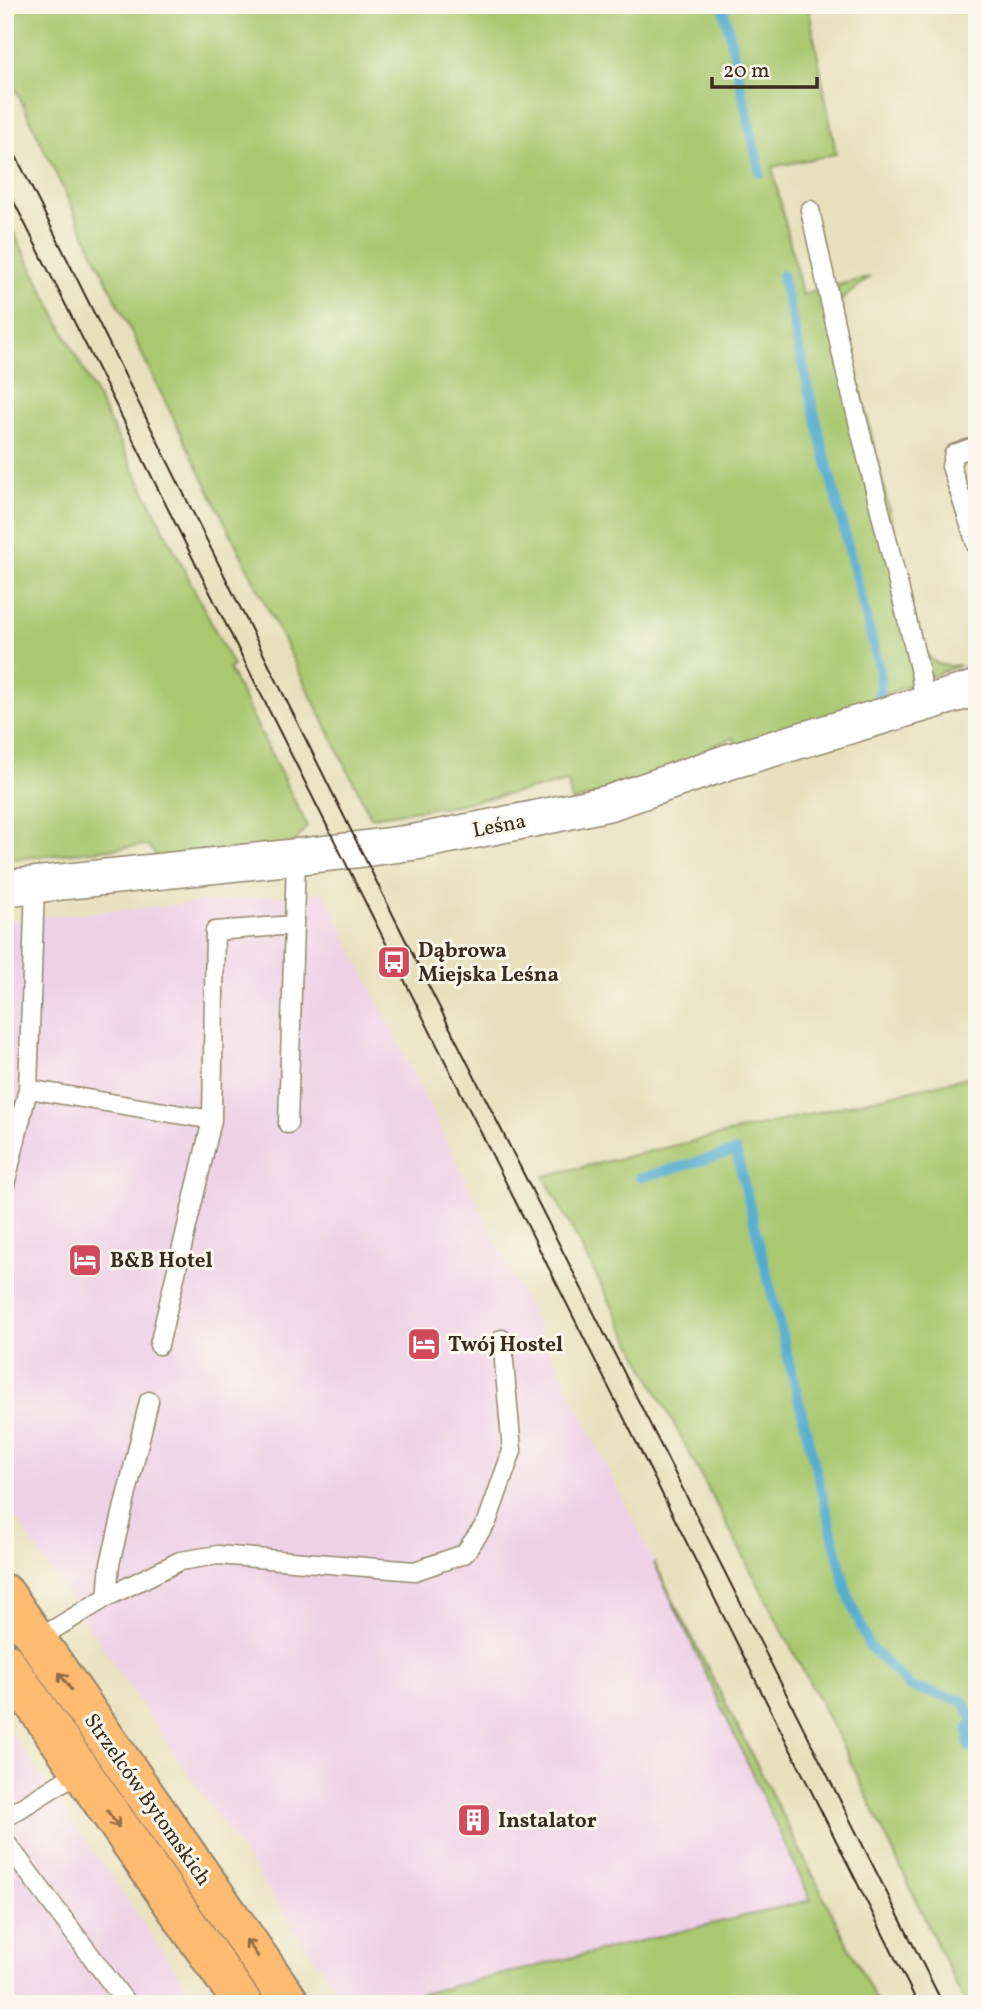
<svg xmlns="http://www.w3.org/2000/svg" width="982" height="2009" font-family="Vollkorn,serif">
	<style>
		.built { fill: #eed0e7 }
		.green { fill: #a9c870; stroke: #727947; stroke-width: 2 }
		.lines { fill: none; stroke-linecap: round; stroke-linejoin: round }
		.stream { stroke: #52abcf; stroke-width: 10 }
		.service-casing { stroke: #92856d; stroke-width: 21 }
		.minor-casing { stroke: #92856d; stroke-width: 38 }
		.primary-casing { stroke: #92856d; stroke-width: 42 }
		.service { stroke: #fff; stroke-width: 18 }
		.minor { stroke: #fff; stroke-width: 35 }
		.primary { stroke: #febb71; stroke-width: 38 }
		.tram { stroke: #3b2a1e; stroke-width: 2 }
		.oneway { stroke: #936b43 }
		.labels { text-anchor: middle; stroke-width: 6; stroke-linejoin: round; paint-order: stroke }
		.street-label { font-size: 21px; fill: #3b2a1e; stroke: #fbf7ec }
		.poi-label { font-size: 21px; font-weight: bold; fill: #3b2a1e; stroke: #fbf7ec; text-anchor: start }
	</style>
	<rect width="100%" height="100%" fill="#fbf7ec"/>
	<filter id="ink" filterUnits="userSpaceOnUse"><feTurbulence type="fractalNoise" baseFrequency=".0143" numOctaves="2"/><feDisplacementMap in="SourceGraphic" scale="14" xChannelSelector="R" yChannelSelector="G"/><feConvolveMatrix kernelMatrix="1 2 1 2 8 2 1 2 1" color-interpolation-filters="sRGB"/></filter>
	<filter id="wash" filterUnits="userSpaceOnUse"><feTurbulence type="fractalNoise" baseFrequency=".00686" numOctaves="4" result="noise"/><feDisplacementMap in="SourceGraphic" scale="28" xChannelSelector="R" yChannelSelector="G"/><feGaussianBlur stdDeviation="1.57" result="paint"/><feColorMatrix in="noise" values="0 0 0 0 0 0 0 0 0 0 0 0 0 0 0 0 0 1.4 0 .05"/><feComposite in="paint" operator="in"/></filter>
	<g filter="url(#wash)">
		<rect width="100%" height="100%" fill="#e8e0bc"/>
		<path class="built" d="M324,892L654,1562L811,1900L379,2004H346L142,1706L5,1502V920Z
			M5,1724L199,2004H5Z"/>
		<path class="green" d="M5,5H808L836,154L772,167L802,294L870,277L840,301L919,639C929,662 936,668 960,665L885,695L888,705L739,752L734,738L711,746L714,760L572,802L568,782L454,805L371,817L151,373L5,67Z
			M5,215L233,666L229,669L307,826L292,846L160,861L148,845L5,860Z
			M977,1075V2004H965L846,1752L544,1176Z
			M654,1562L878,2004H379L811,1900Z"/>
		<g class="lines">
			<path class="stream" d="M723,5L760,173
				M782,275L810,396L880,672L879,699
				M965,671L977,668
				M400,824L445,819
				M640,1178L736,1151L847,1592L869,1646L910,1687L963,1701L973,1719L968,1729L969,1747L977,1746"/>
		</g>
	</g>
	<g filter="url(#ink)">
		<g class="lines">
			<g class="service-casing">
				<path id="service" d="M810,210L845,369L920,672L925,703
					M977,446L954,454L951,466L977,547
					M28,1089L212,1120L159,1345
					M212,1120L215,931L294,925
					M288,1124L296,858
					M5,1185L28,1089L35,885
					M107,1597L110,1564L149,1401
					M36,1640L107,1597L180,1561L218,1555L415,1571L464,1554L487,1522L512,1451L502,1339
					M5,1818L80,1771
					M5,1841L127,2004"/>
			</g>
			<g class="minor-casing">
				<path id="minor" d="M5,888L339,852L416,842L538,818L609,803L728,762L977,688"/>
			</g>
			<g class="primary-casing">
				<path id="primary" d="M5,1594L291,2004
					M5,1662L243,2004"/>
			</g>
			<use href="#service" class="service"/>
			<use href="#minor" class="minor"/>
			<use href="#primary" class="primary"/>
			<path class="tram" d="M5,134L404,937L943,2004
				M5,184L918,2004"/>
		</g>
		<defs><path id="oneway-shaft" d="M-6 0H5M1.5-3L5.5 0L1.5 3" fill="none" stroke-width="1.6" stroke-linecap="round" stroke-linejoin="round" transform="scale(1.75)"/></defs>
		<g class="oneway">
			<use href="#oneway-shaft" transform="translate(65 1681) rotate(-125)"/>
			<use href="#oneway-shaft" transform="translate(113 1819) rotate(55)"/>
			<use href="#oneway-shaft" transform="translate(252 1948) rotate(-125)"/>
		</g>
	</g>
	<defs>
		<g id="bus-square" transform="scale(1.75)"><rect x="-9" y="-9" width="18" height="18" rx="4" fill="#d1495b" stroke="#fbf7ec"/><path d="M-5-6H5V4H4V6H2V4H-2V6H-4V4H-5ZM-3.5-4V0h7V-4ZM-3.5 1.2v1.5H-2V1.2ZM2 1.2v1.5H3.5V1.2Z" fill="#fff"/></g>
		<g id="hotel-square" transform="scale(1.75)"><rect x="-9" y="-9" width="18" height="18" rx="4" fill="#d1495b" stroke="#fbf7ec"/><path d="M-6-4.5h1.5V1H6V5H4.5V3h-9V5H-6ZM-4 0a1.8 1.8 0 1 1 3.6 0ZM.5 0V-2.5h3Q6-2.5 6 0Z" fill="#fff"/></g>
		<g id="building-square" transform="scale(1.75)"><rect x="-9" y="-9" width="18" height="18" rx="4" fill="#d1495b" stroke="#fbf7ec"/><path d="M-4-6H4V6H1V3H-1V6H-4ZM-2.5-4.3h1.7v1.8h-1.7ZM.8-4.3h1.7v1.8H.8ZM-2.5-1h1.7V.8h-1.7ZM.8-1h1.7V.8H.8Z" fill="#fff"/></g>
	</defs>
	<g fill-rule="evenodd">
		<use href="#bus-square" x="394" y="962"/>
		<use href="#hotel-square" x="85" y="1260"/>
		<use href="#hotel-square" x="424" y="1344"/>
		<use href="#building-square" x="474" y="1820"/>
	</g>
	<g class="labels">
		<g class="street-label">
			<text transform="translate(499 825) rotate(-11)" y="7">Leśna</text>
			<text transform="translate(148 1799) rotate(55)" y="7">Strzelców Bytomskich</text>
		</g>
		<g class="poi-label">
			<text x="418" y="957">Dąbrowa<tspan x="418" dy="24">Miejska Leśna</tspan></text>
			<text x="110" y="1267">B&amp;B Hotel</text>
			<text x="448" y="1351">Twój Hostel</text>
			<text x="498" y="1827">Instalator</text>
		</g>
	</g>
	<rect width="982" height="2009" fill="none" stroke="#fbf7ec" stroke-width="28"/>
	<path d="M712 77v10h105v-10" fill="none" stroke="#3b2a1e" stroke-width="3.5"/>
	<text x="723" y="77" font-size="21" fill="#3b2a1e" stroke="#fbf7ec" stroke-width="5" paint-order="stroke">20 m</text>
</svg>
